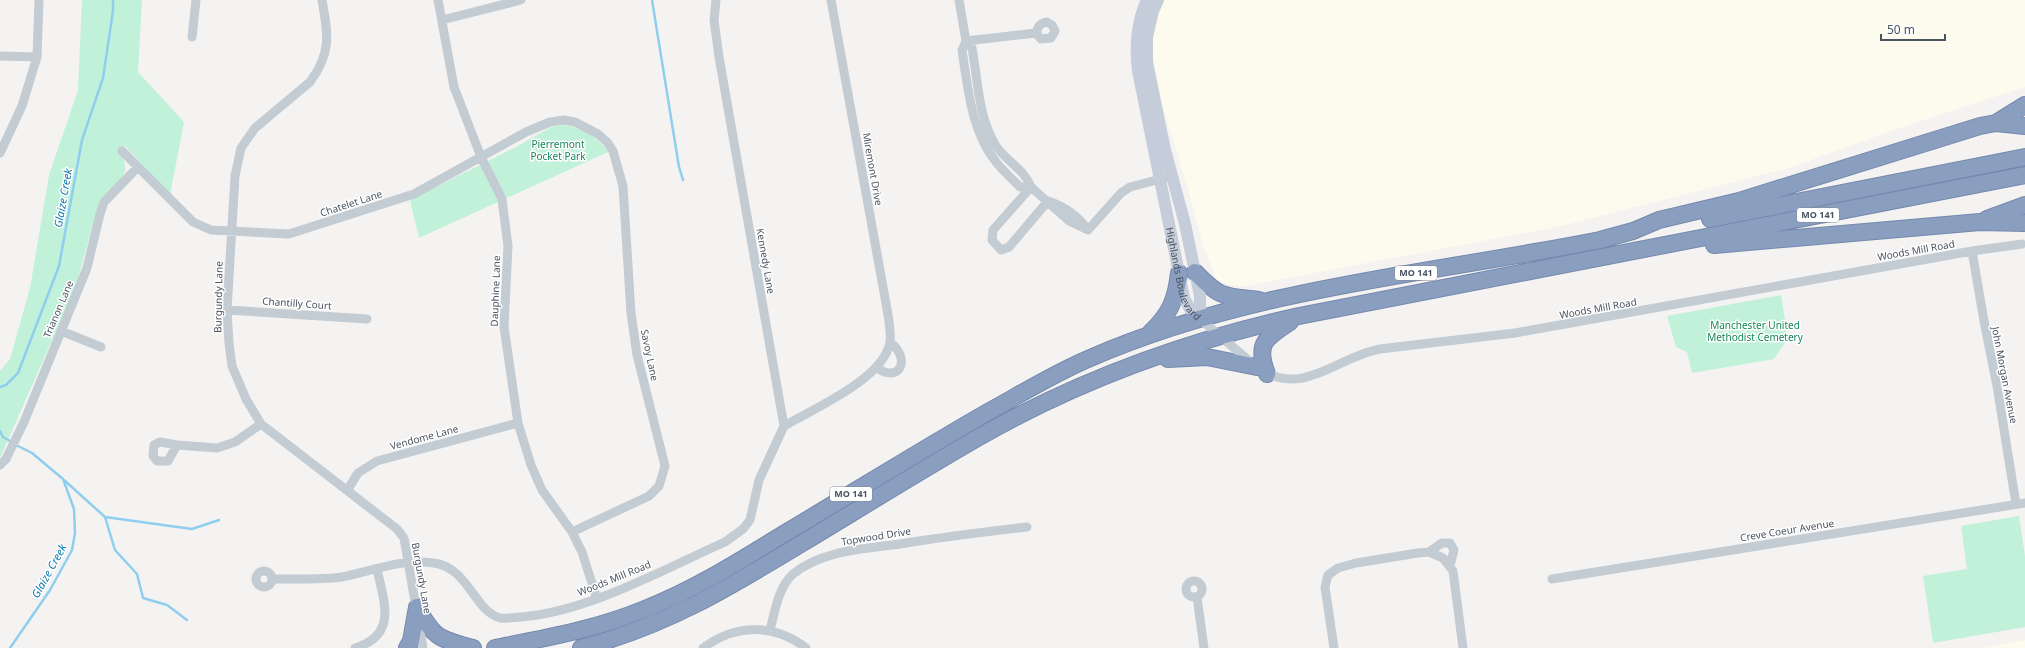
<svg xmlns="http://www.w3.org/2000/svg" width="2025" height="648" font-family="'Noto Sans',sans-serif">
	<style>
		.commercial { fill: #fdfaee }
		.green { fill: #c2f1da }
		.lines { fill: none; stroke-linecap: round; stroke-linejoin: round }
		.stream { stroke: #8fceed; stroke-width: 2.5 }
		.highway-casing { stroke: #7589ac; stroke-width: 18 }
		.street { stroke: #c3cbd3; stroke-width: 9 }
		.secondary { stroke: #c5cdda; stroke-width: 12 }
		.highway { stroke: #8a9ec0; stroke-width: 16 }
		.labels { text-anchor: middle; stroke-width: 3; stroke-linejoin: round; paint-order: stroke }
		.shield { fill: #fff; stroke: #808790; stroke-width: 1 }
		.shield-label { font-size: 9px; font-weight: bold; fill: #4a5360 }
		.park-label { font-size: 10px; fill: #17855c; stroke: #fff }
		.street-label { font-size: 10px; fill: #4a5360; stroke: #fff }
		.water-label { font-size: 11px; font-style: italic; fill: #0c7ab1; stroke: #fff }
	</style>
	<rect width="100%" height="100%" fill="#f4f3f2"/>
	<path class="commercial" d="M1164,0H2025V87L1891,131L1789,168L1557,227L1240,287L1217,281L1203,245L1188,189L1163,107L1153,56L1152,25Z
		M2025,640V648H1984Z"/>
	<path class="green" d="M82,0H142L138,72L184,122L170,195L125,146L120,153C136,177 112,184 99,202L76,286L0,458V371L10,359L30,288L49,175L78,90Z
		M563,125C583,128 597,136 608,152L419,238L410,200L516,147L551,127Z
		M1781,295L1788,338L1774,359L1692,373L1687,352L1676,347L1667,316Z
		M2019,516L2025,556V627L1933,643L1923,576L1967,569L1961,526Z"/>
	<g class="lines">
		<path class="stream" d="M652,0L679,167L683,180
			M0,387L6,385L18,373L59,266L82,140L103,78L113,11V0
			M0,431L3,437L12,442
			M64,480L105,517L192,529L219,520
			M105,517L115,550L137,574L143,598L167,605L187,620
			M10,648L50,590L72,550L75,533L74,509L63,479L32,453L16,445"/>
		<g class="highway-casing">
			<path id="highway" d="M1996,123L2025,105
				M1710,219L2025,157
				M1987,219L2025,205
				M1714,245L1980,222L2025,223
				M1195,272C1220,298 1223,296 1259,300
				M1150,333C1170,314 1176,300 1179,273
				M1168,359L1207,357L1257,367
				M1267,374C1255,343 1266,338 1290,322
				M417,607C434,638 439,639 473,648
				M407,648L411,641L417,607
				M495,648C546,638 597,629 645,609C696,589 741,560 787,532C854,492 920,451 988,412C1021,394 1053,374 1088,359C1250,288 1429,274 1600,240L1633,231L1659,220L1739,201L1980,126L1996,123L2025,126
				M581,648C666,626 730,587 804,542C862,507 920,471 979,437C1079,380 1187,341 1299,316L2025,175"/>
		</g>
		<path class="street" d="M322,0C328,34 332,52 310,82L255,128L241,148L235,176L227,310L229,343L232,366L246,399L261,424L397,529L404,538L423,648
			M438,0L454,87L481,157L502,199L508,246L504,327L518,423L531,465L542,490L572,532L582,552L597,599
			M959,0L966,41L972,48C978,80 978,117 996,146C1006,161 1025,170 1031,187L1069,221L1088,230
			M442,20L521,0
			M192,37L196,0
			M966,41L962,50C968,88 971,131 996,162C1003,171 1012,179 1020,187H1031
			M966,41L1036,33L1041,39L1051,38L1055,31L1052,25L1047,22C1040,23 1038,26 1036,33
			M0,56L37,57
			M122,151L193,222L211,230L289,234L414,194L526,132L550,122L564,120L575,122L598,134L607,142L613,151L623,186L631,313L637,355L665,466L659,486L649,496L572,532
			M0,153L22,106L37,57L39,0
			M1031,187L993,230L992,240L1001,250L1009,247L1048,201
			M1051,202C1067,208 1078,216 1088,230
			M1088,230L1121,193L1130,187L1172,176
			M1972,251L1984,321L1997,386L2016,504
			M227,310L367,319
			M1200,319L1253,364
			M61,331L101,347
			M876,367C899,385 912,359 890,342
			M1264,371C1303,396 1340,356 1380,349L1515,333L1972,251L2022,244
			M784,426C813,409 884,379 890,342C891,331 889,320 887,309L831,0
			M177,445L168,461H157L153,456L154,445L160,442L177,445L217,448L235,442L261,424
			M0,465L6,459L24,422L87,268L100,214L104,202L138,167
			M348,489L358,473L377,461L518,423
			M1429,552L1442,543H1450L1454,550L1450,565
			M256 579a8 8 0 1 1 16 0a8 8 0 1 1-16 0Z
			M272,579C296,579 319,580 342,577C373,571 402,558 434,563C469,568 474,611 500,618C506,619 515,617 521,617C588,612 664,569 725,542L743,529L750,520L759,480L784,426L719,57L714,20L716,0
			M1552,579L2025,503
			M1186 589a8 8 0 1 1 16 0a8 8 0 1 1-16 0Z
			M1197,597L1204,648
			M770,630C775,611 778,588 793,574C822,550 865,549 900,544C942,537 985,532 1027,527
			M355,648C398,635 384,602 377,569
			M703,648C735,624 774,623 806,648
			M1334,648L1325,587L1328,575L1338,568L1356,563L1418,553L1429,552L1443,558L1453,571L1463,648"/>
		<g class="secondary">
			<path id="s1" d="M1147,0C1136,23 1135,47 1138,71L1184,298L1190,309L1200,319"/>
			<path d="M1158,0L1153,11L1147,37V63L1165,150L1185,224L1200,296V319"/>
		</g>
		<use href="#highway" class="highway"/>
	</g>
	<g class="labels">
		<g class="shield">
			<rect x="1797" y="208" width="42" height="14" rx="3"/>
			<rect x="1395" y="266" width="42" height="14" rx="3"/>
			<rect x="830" y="487" width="42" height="14" rx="3"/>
		</g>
		<g class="shield-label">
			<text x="1818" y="218">MO 141</text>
			<text x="1416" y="276">MO 141</text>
			<text x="851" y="497">MO 141</text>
		</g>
		<g class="park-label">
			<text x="558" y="148">Pierremont<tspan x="558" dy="12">Pocket Park</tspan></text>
			<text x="1755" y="329">Manchester United<tspan x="1755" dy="12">Methodist Cemetery</tspan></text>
		</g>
		<g class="street-label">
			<text transform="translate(873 169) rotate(80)" y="4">Miremont Drive</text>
			<text transform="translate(351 203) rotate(-18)" y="4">Chatelet Lane</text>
			<text transform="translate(1916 250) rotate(-10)" y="4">Woods Mill Road</text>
			<text transform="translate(766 261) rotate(80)" y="4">Kennedy Lane</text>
			<text dy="4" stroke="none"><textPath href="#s1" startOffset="281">Highlands Boulevard</textPath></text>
			<text transform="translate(495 291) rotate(-88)" y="4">Dauphine Lane</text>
			<text transform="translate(218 297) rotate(-89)" y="4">Burgundy Lane</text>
			<text transform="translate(297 303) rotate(4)" y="4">Chantilly Court</text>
			<text transform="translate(1598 308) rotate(-10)" y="4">Woods Mill Road</text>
			<text transform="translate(58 309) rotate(-67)" y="4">Trianon Lane</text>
			<text transform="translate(650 355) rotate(78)" y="4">Savoy Lane</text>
			<text transform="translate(2005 375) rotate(79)" y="4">John Morgan Avenue</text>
			<text transform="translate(424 437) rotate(-15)" y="4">Vendome Lane</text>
			<text transform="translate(1787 530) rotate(-9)" y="4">Creve Coeur Avenue</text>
			<text transform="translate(876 536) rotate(-9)" y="4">Topwood Drive</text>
			<text transform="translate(422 578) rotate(80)" y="4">Burgundy Lane</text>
			<text transform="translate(614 578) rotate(-22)" y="4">Woods Mill Road</text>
		</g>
		<g class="water-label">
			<text transform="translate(63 198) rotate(-80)" y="4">Glaize Creek</text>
			<text transform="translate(49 571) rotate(-61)" y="4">Glaize Creek</text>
		</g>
	</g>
	<path d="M1881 34v6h64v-6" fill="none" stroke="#4a5360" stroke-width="2"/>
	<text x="1887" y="34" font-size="12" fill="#4a5360" stroke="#ffffff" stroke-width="3" paint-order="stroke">50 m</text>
</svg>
